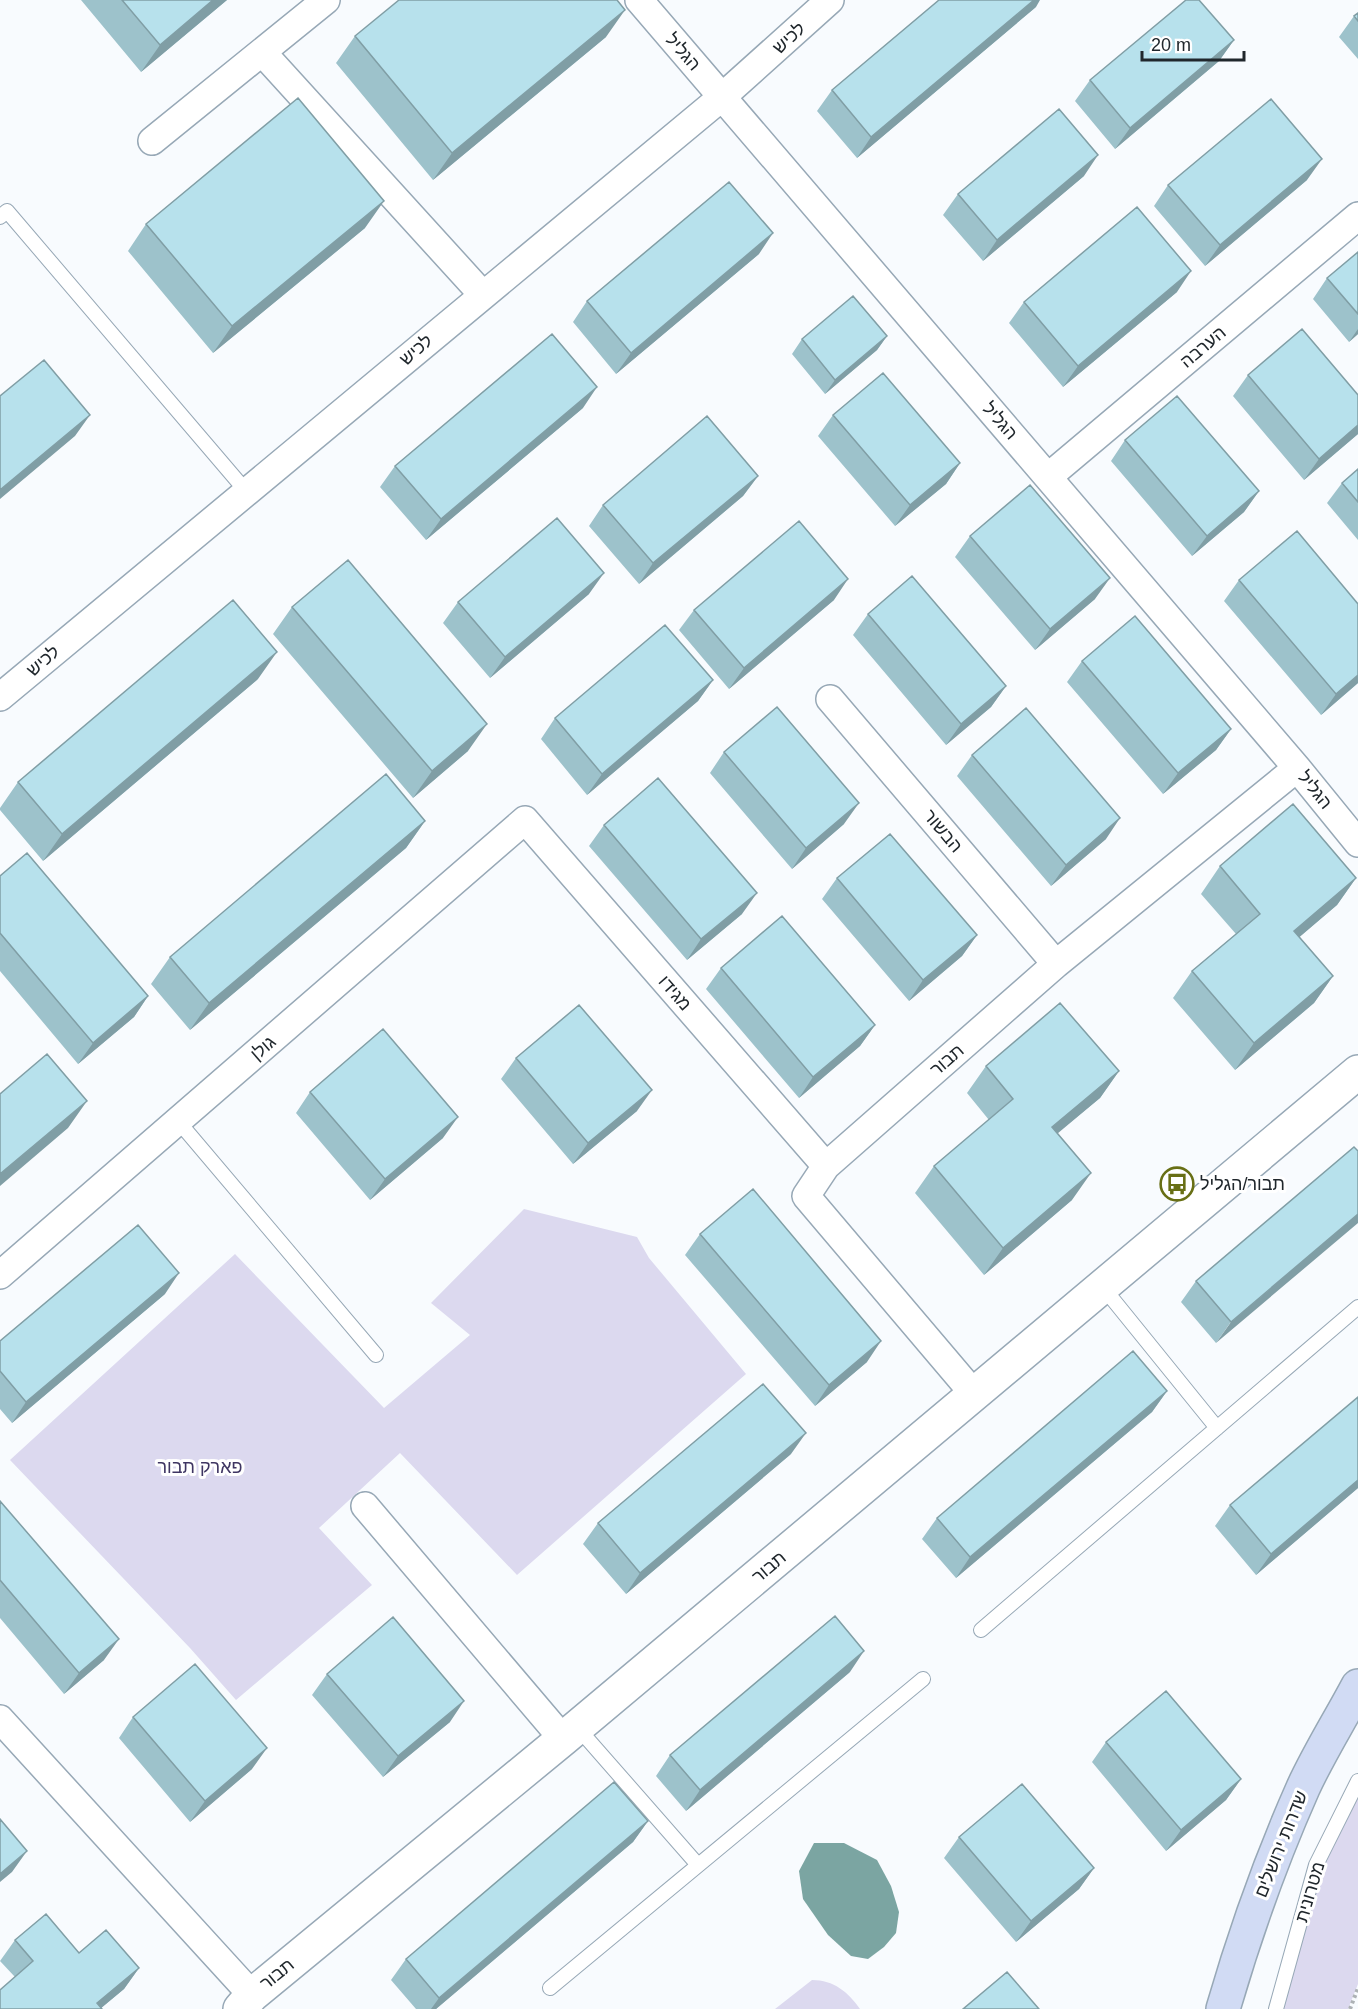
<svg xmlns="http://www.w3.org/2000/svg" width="1358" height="2009" font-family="Helvetica,Heebo,sans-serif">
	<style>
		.green { fill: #dcd9ef }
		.water { fill: #7ba5a2 }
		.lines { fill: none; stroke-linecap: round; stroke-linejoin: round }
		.service-casing { stroke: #97a8b6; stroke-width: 16 }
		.minor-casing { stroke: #97a8b6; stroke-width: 30 }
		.tertiary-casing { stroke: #97a8b6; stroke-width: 36 }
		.secondary-casing { stroke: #97a8b6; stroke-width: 36 }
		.path { stroke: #adb2b5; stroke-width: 4; stroke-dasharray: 3 3; stroke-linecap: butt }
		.service { stroke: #fff; stroke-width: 14 }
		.minor { stroke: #fff; stroke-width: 27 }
		.tertiary { stroke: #fff; stroke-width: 33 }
		.secondary { stroke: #d1dbf4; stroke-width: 33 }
		.wall { fill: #9dc2cb }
		.shaded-wall { fill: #809ea5 }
		.building { fill: #b7e1ec; stroke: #809ea5; stroke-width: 1.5 }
		.labels { text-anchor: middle; stroke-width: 6; stroke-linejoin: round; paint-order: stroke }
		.street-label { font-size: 18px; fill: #20272c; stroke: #fff }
		.poi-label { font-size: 18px; fill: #20272c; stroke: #fff; text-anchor: start }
		.park-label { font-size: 18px; fill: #3e3562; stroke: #fff }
	</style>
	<rect width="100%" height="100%" fill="#f8fbfe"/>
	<path class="green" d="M524,1209L637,1237L649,1258L746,1374L517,1575L400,1453L319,1528L372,1585L236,1700L190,1648L10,1460L235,1254L384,1408L470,1335L431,1303Z
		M1358,1781V1984L1348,2009H1276L1316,1865Z
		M812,1980C834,1980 848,1992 860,2009H775Z"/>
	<path class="water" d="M814,1843H844L877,1860L891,1886L899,1912L896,1933L884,1947L868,1959L851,1956L828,1935L803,1899L799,1871Z"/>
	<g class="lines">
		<g class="service-casing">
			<path id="service" d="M0,217L7,211L246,491
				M178,1121L376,1355
				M1102,1286L1217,1428
				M981,1630L1358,1307
				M577,1727L698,1865
				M550,1988L923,1679
				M1276,2009L1316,1865L1358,1781"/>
		</g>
		<g class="minor-casing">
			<path id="minor" d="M639,0L1297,768L1358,843
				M262,52L483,295
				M152,141L326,0
				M1048,477L1358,216
				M0,697L722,97L830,0
				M830,699L1056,964
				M0,1275L525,820L826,1166
				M974,1394L806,1196L826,1166L1056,964L1297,768
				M365,1506L563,1739
				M0,1719L252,1995"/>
		</g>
		<g class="tertiary-casing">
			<path id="tertiary" d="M240,2009L252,1995L563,1739L1358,1072"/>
		</g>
		<g class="secondary-casing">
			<path id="secondary" d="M1223,2009C1245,1933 1271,1860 1303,1788C1319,1753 1340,1720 1358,1686"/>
		</g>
		<path class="path" d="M1350,2009L1358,1988"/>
		<use href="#service" class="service"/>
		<use href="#minor" class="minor"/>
		<use href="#tertiary" class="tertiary"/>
		<use href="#secondary" class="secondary"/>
	</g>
	<path class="wall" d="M81,0H227L141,72Z
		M1036,7L857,158L817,111L832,90Z
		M1358,13V59L1339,37L1354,16Z
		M355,36L606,37L433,180L336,63Z
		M1234,40L1219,61L1115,149L1075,101L1090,80Z
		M1084,176L983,261L943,215L958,194Z
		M1307,180L1205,266L1154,206L1168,185Z
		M146,224L365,228L213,353L128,251Z
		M1358,252V334L1349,342L1313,299L1327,278Z
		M759,254L616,374L573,322L587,301Z
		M1177,292L1063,387L1009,323L1024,302Z
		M887,336L877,350L825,394L792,354L802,339Z
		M1248,375L1358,434L1304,480L1233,396Z
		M583,408L426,540L380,487L395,466Z
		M833,415L960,463L946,484L895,526L818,436Z
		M1125,440L1259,491L1244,512L1192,556L1111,461Z
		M1358,469V540L1327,503L1342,483Z
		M758,476L743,496L639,584L589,526L603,505Z
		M970,536L1095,599L1035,650L955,557Z
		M1239,580L1358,683L1321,715L1224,601Z
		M589,594L490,678L443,623L458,602Z
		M834,600L729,689L679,630L694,610Z
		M292,607L468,751L413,798L273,634Z
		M868,614L1006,686L991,707L946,745L853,635Z
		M1082,661L1231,729L1216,750L1163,794L1067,682Z
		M258,679L43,861L0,810V808L18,782Z
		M713,680L698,701L587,795L541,739L555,718Z
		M724,752L844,824L792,869L710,773Z
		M972,755L1106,839L1051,886L957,776Z
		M425,821L406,848L190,1030L151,984L170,957Z
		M604,825L742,914L687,960L589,846Z
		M1220,866L1356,878L1337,905L1299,937L1333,976L1314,1003L1235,1070L1173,998L1192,971L1236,934L1201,894Z
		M0,876L148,996L134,1017L78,1064L0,971Z
		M837,878L977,935L962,956L909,1001L822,899Z
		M721,968L875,1025L860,1046L799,1098L706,989Z
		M516,1058L637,1111L573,1164L501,1079Z
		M986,1066L1119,1071L1100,1098L1057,1133L1072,1200L984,1275L915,1193L934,1166L989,1120L967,1093Z
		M310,1092L443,1138L370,1200L296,1113Z
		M1354,1147L1216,1343L1181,1302L1196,1281Z
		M700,1234L867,1362L815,1406L685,1255Z
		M165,1294L12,1423L0,1409V1341Z
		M1167,1391L1152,1412L956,1578L922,1539L937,1518Z
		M1358,1397V1488L1256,1575L1215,1526L1230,1505Z
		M791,1454L626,1594L583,1544L598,1523Z
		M0,1501L104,1660L64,1694L0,1618Z
		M850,1672L686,1811L656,1776L670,1755Z
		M327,1674L450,1722L383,1777L312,1695Z
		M133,1717L252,1769L190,1822L119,1738Z
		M1106,1742L1241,1779L1226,1800L1166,1851L1092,1762Z
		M648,1821L633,1842L436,2009H416L391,1980L406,1959Z
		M959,1837L1094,1868L1079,1889L1016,1942L944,1858Z
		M15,1940L79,1953L139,1968L124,1989L101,2008L15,1977L0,1961Z"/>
	<path class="shaded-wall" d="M213,0H227L141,72L160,45Z
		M1034,0H1040L1036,7L857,158L871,137Z
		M625,10L606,37L433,180L452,153Z
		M1234,40L1219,61L1115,149L1130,128Z
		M1098,155L1084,176L983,261L997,240Z
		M1322,159L1307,180L1205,266L1220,245Z
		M384,201L365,228L213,353L232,326Z
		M773,233L759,254L616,374L631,353Z
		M1191,271L1177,292L1063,387L1078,366Z
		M1358,329V334L1349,342Z
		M887,336L877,350L825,394L835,380Z
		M597,387L583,408L426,540L441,519Z
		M90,415L75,436L0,499V490Z
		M1358,425V434L1304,480L1319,459Z
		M960,463L946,484L895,526L910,505Z
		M758,476L743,496L639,584L653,563Z
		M1259,491L1244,512L1192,556L1207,536Z
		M604,573L589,594L490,678L505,657Z
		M1110,578L1095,599L1035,650L1050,629Z
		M848,579L834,600L729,689L744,668Z
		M277,652L258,679L43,861L62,834Z
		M1358,675V683L1321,715L1336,694Z
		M713,680L698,701L587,795L602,774Z
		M1006,686L991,707L946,745L961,724Z
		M487,724L468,751L413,798L432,771Z
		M1231,729L1216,750L1163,794L1178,773Z
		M859,803L844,824L792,869L806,848Z
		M1120,818L1106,839L1051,886L1066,865Z
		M425,821L406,848L190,1030L209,1003Z
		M1356,878L1337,905L1275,958L1294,931Z
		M757,893L742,914L687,960L701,939Z
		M977,935L962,956L909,1001L923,980Z
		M1333,976L1314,1003L1235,1070L1254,1043Z
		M148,996L134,1017L78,1064L93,1043Z
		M875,1025L860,1046L799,1098L813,1077Z
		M1119,1071L1100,1098L1033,1154L1052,1127Z
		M652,1090L637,1111L573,1164L588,1143Z
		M87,1101L68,1128L0,1186V1174Z
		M458,1117L443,1138L370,1200L385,1179Z
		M1091,1173L1072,1200L984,1275L1003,1248Z
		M1358,1214V1223L1216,1343L1231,1322Z
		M179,1273L165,1294L12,1423L26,1402Z
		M881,1341L867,1362L815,1406L829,1385Z
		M1167,1391L1152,1412L956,1578L970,1557Z
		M806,1433L791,1454L626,1594L640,1573Z
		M1358,1480V1488L1256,1575L1271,1554Z
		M119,1639L104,1660L64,1694L79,1673Z
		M864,1651L850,1672L686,1811L700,1790Z
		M464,1701L450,1722L383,1777L398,1756Z
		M267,1748L252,1769L190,1822L205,1801Z
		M1241,1779L1226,1800L1166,1851L1181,1830Z
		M648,1821L633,1842L436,2009H431L439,1998Z
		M27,1851L12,1872L0,1882V1874Z
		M1094,1868L1079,1889L1016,1942L1031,1921Z
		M139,1968L124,1989L100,2009L97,2003Z"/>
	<path class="building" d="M122,0H213L160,45Z
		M399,0H617L625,10L452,153L355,36Z
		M939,0H1034L871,137L832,90Z
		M1186,0H1199L1234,40L1130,128L1090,80Z
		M1358,13V21L1354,16Z
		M298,98L384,201L232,326L146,224Z
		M1271,99L1322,159L1220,245L1168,185Z
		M1059,109L1098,155L997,240L958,194Z
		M729,182L773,233L631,353L587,301Z
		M1137,207L1191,271L1078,366L1024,302Z
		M1358,252V314L1327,278Z
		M853,296L887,336L835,380L802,339Z
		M1302,329L1358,395V425L1319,459L1248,375Z
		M552,334L597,387L441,519L395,466Z
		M44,360L90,415L0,490V396Z
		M883,373L960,463L910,505L833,415Z
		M1177,396L1259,491L1207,536L1125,440Z
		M707,416L758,476L653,563L603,505Z
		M1358,469V502L1342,483Z
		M1030,485L1110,578L1050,629L970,536Z
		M557,518L604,573L505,657L458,602Z
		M799,521L848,579L744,668L694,610Z
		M1297,531L1358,604V675L1336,694L1239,580Z
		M348,560L487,724L432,771L292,607Z
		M912,576L1006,686L961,724L868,614Z
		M233,600L277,652L62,834L18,782Z
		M1135,616L1231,729L1178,773L1082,661Z
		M665,625L713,680L602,774L555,718Z
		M777,707L859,803L806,848L724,752Z
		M1026,708L1120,818L1066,865L972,755Z
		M386,774L425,821L209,1003L170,957Z
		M658,778L757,893L701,939L604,825Z
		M1293,804L1356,878L1294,931L1333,976L1254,1043L1192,971L1260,914L1220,866Z
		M890,834L977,935L923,980L837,878Z
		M27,853L148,996L93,1043L0,933V876Z
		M782,916L875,1025L813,1077L721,968Z
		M1060,1003L1119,1071L1052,1127L1091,1173L1003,1248L934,1166L1013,1099L986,1066Z
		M579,1005L652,1090L588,1143L516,1058Z
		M383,1029L458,1117L385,1179L310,1092Z
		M47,1054L87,1101L0,1174V1094Z
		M1354,1147L1358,1151V1214L1231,1322L1196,1281Z
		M753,1189L881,1341L829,1385L700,1234Z
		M138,1225L179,1273L26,1402L0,1371V1341Z
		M1133,1351L1167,1391L970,1557L937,1518Z
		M763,1384L806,1433L640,1573L598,1523Z
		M1358,1397V1480L1271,1554L1230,1505Z
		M0,1501L119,1639L79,1673L0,1580Z
		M835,1616L864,1651L700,1790L670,1755Z
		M393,1617L464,1701L398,1756L327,1674Z
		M195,1664L267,1748L205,1801L133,1717Z
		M1166,1691L1241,1779L1181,1830L1106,1742Z
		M614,1782L648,1821L439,1998L406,1959Z
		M1022,1784L1094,1868L1031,1921L959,1837Z
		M0,1819L27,1851L0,1874Z
		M46,1914L79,1953L106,1930L139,1968L97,2003L102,2009H0V1990L33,1961L15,1940Z
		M1007,1972L1039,2009H963Z"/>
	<defs>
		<g id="bus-ring" transform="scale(1.725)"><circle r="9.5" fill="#fff" stroke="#686f15" stroke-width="1.5"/><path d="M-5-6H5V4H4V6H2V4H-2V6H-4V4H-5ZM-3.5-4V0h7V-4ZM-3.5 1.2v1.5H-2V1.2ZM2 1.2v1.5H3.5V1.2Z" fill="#686f15"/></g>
	</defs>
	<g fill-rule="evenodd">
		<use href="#bus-ring" x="1177" y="1184"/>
	</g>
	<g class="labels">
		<g class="street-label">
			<text transform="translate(789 38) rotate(-42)" y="6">לכיש</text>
			<text transform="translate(683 52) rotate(49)" y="6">הגליל</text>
			<text transform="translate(1203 347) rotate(-40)" y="6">הערבה</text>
			<text transform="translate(416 350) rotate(-40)" y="6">לכיש</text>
			<text transform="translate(1000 421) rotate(49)" y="6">הגליל</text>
			<text transform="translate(43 661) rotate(-40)" y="6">לכיש</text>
			<text transform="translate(1315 790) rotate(51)" y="6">הגליל</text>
			<text transform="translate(943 831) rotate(50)" y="6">הבשור</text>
			<text transform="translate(675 993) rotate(49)" y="6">מגידו</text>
			<text transform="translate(263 1048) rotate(-41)" y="6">גולן</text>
			<text transform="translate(947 1060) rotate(-41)" y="6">תבור</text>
			<text transform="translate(769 1567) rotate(-40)" y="6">תבור</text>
			<text transform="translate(1281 1844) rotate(-68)" y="6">שדרות ירושלים</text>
			<text transform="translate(1310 1892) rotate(-73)" y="6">מטרונית</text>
			<text transform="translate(277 1974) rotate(-39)" y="6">תבור</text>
		</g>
		<g class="poi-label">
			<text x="1200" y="1190">תבור/הגליל</text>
		</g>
		<g class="park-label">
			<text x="200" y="1473">פארק תבור</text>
		</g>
	</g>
	<path d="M1142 51v9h102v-9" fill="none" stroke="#20272c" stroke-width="3"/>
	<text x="1151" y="51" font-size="18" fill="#20272c" stroke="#ffffff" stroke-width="4.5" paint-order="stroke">20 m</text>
</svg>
